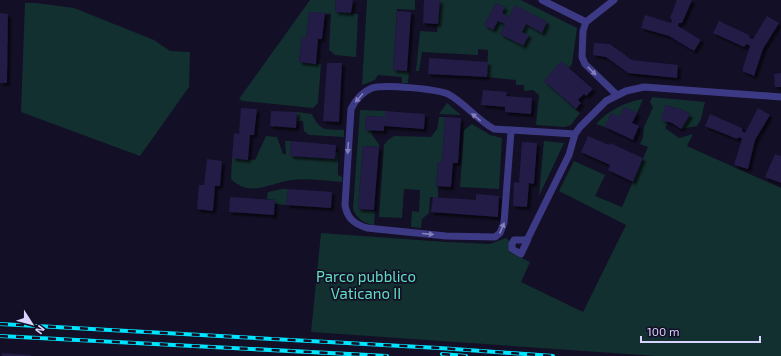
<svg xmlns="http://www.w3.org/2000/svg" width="781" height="356" font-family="'Exo 2',sans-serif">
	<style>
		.green { fill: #12302f; fill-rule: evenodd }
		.building { fill: #241b47; filter: url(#shadow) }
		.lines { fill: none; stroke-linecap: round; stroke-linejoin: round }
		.minor { stroke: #3d3a85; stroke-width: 7 }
		.rail-casing { stroke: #00e5ff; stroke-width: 4 }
		.rail { stroke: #130f26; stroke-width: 2.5; stroke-dasharray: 8; stroke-linecap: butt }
		.oneway { fill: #837fbc }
		.labels { text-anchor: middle; stroke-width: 3.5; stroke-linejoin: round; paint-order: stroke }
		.park-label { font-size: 15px; fill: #5fe0c0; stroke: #130f26 }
	</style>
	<defs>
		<filter id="shadow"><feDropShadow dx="3" dy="3" stdDeviation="1" flood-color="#0009"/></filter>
	</defs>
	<rect width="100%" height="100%" fill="#130f26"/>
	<path class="green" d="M310,0H336L335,12L358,14L356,57L335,55L329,50L331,14L309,12L306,38L302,37L299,62L321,64L318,103L313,108L243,101L239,99Z
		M367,0H415V10L397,9L393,70L409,71L408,83H402V77L378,75L375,80L362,85Z
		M440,0H521L577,28L572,64L569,68L561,62L544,81L580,113L571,125L565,127L536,125L539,95L533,90L524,91V85H516V80L487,77L488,50L478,49V55L422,52L419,71H416L420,31L437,32ZM496,3L505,7L502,13L509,17L515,6L547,22L542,32L526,24L522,32L528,35L523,46L500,34L505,24L498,21L493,30L484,25Z
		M25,3H36L74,8L154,40L170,51L190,52L189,87L140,156L21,112Z
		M652,97L705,102L701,119L697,126L681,129L690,115L683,110L665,105L668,122L665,128L679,138L693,134L687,146L781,188V356H656L311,332L321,233L446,242L490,244L506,238L511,242L509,252L530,262L521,282L583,312L626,225L559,191L574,161L605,175L595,196L622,207L648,147L640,144L643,137L644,127L653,107L650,102Z
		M643,99L637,113L624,107L620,117L611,114L605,127L596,124C609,110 625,102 643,99Z
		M447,103L461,115L439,114Z
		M360,110L385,111V117L366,116L365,129L372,130V135L379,144V147L363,146L358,209L375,211L374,225C363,223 357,219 353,209Z
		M297,112L312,114C320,132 326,129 344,130V137L309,135L304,131L303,121H297Z
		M439,117H445L442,162H438L436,186L438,187V197H430L429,213L422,219L421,228L411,227L412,211L419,212L420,190L404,189L402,218L379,217L384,145L388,140L394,136L431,137L437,129Z
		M472,124L490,135L502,138L499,189L460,187L464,130Z
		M266,136L277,137L283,154H286L285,141H291L290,156L335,159V152H338V175L342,177V182C327,181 307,178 292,180C270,183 250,198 231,179L232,158L255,160Z
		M544,141L564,143L539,196Z
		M282,189H288L286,205L275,204V200L267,199L268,192Z"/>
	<path class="building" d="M336,0H353L351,13L335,12Z
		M424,0H440L438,24L423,23Z
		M677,0H692L682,23H679L678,26L701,40L694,51L669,36L641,28L645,15L671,23L672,20L670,18Z
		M496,3L505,7L502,13L509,17L515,5L547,22L542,33L526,24L522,32L529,35L523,46L500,34L505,24L498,21L493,30L484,25Z
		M397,11L411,12L407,71L393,70Z
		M309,12L325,13L322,39H318L316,64L299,62L302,37L306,38Z
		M0,13L8,14L7,83H0Z
		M767,16L779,23L763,49L754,76L742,71L750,46L747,44L744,47L713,33L719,21L749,35L750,38L753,39Z
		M594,43L610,44L632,60L678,65L677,78L628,73L606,57L593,55Z
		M429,58L488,62L487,77L428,74Z
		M561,61L593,89L586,96L584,94L578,100L581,103L576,109L544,81Z
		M327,63H342L339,122L323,121Z
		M781,73V87H775L774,74Z
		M483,90L507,92L506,96L532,98L531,114L505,112V107L481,105Z
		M665,105L683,110L690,115L681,129L672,123L661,120Z
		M624,107L637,113L632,123L639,126L633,140L605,127L611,113L620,117Z
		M241,108L257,109L254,135H250L248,160L232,158L234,133L239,134Z
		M758,108L770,115L755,140L748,169L734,165L742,139L739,137L737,139L705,126L710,114L742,128V131L745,133Z
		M271,111L297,112L296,128L270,126Z
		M385,111L425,114L424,129L384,126V131L365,130L366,116L385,117Z
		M445,117L461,118L458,163H453L451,187L436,186L438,162H442Z
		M588,136L609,145L610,143L643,158L633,182L608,170L610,165L581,152Z
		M291,141L336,145L335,159L290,156Z
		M522,142L537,143L534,184L529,183L527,207L513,206L514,182L519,183Z
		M363,146L379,147L374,210L358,209Z
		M775,154L781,156V183L765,177Z
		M207,159L222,161L220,186H215L213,211L197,209L199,185H204Z
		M288,189L332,192L331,208L286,205Z
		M476,194L499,196L498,217L431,212L433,197L476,200Z
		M230,197L275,200L274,215L229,212Z
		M2,353L31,355V356H2Z"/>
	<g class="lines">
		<path class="minor" d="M542,0L586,22
			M586,22L583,31L582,57L585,64L617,95
			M586,22L614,0
			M511,131L504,223L500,233L495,237L446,236L367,228C354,224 347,218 345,205L351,109C356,99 362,92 372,88C384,84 436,89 448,94C465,103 477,120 494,129L575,134
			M529,236L569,155L575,134L580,127L606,101L626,91L644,87L781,97
			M528,239L521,254L512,249V244L514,240H524Z"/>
		<g class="rail-casing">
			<path id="rail" d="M0,324L439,348L553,356
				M0,336L387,356
				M442,354L466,356"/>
		</g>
		<use href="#rail" class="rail"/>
	</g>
	<defs><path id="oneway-solid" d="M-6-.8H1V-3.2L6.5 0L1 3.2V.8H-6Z"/></defs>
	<g class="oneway">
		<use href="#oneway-solid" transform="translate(592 71) rotate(44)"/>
		<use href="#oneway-solid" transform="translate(359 98) rotate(132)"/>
		<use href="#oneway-solid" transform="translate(476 117) rotate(-141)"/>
		<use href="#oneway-solid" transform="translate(348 148) rotate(94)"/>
		<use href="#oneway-solid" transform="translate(502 228) rotate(-67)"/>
		<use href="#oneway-solid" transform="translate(428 234) rotate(5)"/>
	</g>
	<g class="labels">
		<g class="park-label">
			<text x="366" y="282">Parco pubblico<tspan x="366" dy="17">Vaticano II</tspan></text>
		</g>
	</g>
	<g transform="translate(32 324) rotate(126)" stroke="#130f26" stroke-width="3" paint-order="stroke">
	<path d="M0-3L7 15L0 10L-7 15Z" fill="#d9d4ff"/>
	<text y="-6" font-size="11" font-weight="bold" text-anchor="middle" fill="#d9d4ff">N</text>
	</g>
	<path d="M641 336v6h119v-6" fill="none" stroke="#d9d4ff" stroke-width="2"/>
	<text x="647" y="336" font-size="12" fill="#d9d4ff" stroke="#130f26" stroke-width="3" paint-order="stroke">100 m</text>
</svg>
